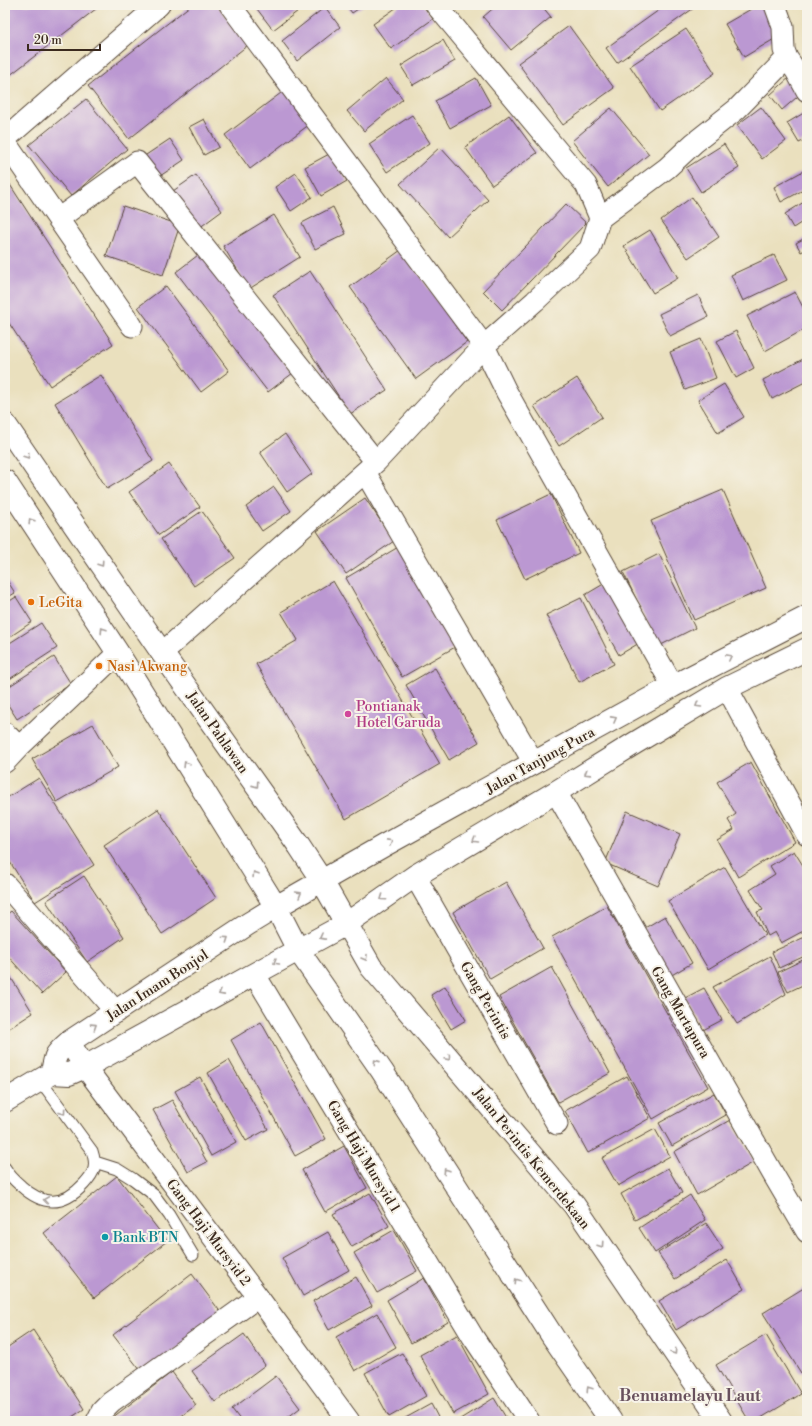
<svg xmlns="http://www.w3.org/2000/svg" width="812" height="1426" font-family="'Libre Bodoni',serif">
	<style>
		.building { fill: #bb98d2 }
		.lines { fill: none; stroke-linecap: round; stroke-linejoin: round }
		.service-casing { stroke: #554536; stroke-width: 13 }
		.minor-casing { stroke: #554536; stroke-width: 23 }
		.secondary-casing { stroke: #554536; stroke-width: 24 }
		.trunk-casing { stroke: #554536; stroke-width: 24 }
		.service { stroke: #fff; stroke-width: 11 }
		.minor { stroke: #fff; stroke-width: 21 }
		.secondary { stroke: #fff; stroke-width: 22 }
		.trunk { stroke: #fff; stroke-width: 22 }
		.oneway { stroke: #a79f9a }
		.food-dot { fill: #e8710a; stroke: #f7f3e8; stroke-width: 1.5 }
		.hotel-dot { fill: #d1479c; stroke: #f7f3e8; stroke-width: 1.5 }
		.culture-dot { fill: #0f9aa8; stroke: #f7f3e8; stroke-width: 1.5 }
		.labels { text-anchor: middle; stroke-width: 4; stroke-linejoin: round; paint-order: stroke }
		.food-label { font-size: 14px; fill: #c56008; stroke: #f7f3e8; text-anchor: start }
		.hotel-label { font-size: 14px; fill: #b23c85; stroke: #f7f3e8; text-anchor: start }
		.street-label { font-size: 14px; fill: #3b2a1e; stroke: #f7f3e8 }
		.culture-label { font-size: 14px; fill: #0d838f; stroke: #f7f3e8; text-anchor: start }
		.quarter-label { font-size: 16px; font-weight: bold; fill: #68505d; stroke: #f7f3e8 }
	</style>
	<rect width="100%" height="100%" fill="#f7f3e8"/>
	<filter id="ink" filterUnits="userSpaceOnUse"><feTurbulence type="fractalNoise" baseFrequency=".025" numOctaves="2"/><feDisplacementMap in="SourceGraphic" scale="8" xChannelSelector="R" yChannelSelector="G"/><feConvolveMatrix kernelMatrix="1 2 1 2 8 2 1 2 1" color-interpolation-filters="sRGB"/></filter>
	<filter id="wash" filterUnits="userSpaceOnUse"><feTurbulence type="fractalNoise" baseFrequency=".012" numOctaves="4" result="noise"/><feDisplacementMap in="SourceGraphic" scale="16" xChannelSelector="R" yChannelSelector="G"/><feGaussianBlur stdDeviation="0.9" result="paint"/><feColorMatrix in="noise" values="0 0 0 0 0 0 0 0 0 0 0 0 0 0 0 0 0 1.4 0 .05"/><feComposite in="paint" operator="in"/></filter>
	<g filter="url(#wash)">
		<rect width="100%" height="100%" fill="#eae0be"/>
		<g id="blocks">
			<path class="building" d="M5,5H101L5,79Z
				M191,5H217L248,45L129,139L88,86Z
				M254,5H306L273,30Z
				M346,5H364L352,13Z
				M400,5H423L433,19L391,49L373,24Z
				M497,5H541L551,17L511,50L483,17Z
				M666,5H698L617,63L606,48Z
				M758,5H764L781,35L744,57L725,24Z
				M325,7L340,27L297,61L282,41Z
				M569,26L614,88L563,125L518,63Z
				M686,29L715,73L660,111L630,66Z
				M443,40L455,61L413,85L401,66Z
				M791,76L804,91L782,110L770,95Z
				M386,78L403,99L364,131L347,111Z
				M476,78L491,105L450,128L435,101Z
				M289,87L314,121L250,169L225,135Z
				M86,99L127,149L71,196L29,145Z
				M761,107L786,141L762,159L737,125Z
				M611,108L649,154L608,187L572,141Z
				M807,111V139L799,143L787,123Z
				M412,115L430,143L387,172L369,144Z
				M509,115L537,153L492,185L465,147Z
				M204,119L219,147L204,155L189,127Z
				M170,139L184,160L157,178L143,157Z
				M724,144L739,168L701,192L686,168Z
				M440,147L488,200L448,237L400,184Z
				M331,153L347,181L321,196L305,167Z
				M807,169V188L781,202L774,187Z
				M296,173L312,197L291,211L275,187Z
				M196,175L222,211L199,228L173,191Z
				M5,177L113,344L50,386L5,317Z
				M692,197L719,237L688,258L661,220Z
				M807,200V219L793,228L785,214Z
				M566,204L586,223L502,310L483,291Z
				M123,206L180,225L163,275L106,256Z
				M333,207L346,234L315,249L302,223Z
				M274,215L300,257L249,289L223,246Z
				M650,230L678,278L653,293L624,246Z
				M807,237V249L801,252L796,243Z
				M401,250L467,342L416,379L350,287Z
				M202,252L293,373L268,392L176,272Z
				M774,255L787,280L743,301L731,275Z
				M310,271L387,390L350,414L273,295Z
				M166,286L229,371L201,392L138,307Z
				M795,292L807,315V328L765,351L747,316Z
				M698,295L708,317L670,336L659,314Z
				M736,331L754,368L736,378L717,341Z
				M701,339L716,378L685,390L670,352Z
				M807,357V381L772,399L763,380Z
				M101,375L153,461L107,489L55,403Z
				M577,378L602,417L559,446L534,406Z
				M724,384L744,417L718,433L698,400Z
				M285,434L312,474L287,492L260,452Z
				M169,464L200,507L159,535L129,492Z
				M274,487L291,511L262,531L246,507Z
				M723,490L766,588L694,620L651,521Z
				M551,494L579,553L525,579L497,520Z
				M365,498L394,541L346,574L317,531Z
				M202,511L235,558L194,586L161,539Z
				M400,546L457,646L402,677L346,578Z
				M659,554L695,628L659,646L623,572Z
				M5,577L15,593L5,599Z
				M333,581L440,764L346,819L256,664L298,640L281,612Z
				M607,582L641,642L619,655L585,595Z
				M16,597L32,622L5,640V604Z
				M581,598L614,664L579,682L546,615Z
				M41,623L57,648L5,682V646Z
				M54,657L71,684L17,719L5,700V689Z
				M435,668L479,742L449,760L406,685Z
				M93,724L118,767L57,802L32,759Z
				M751,762L795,842L738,877L717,840L734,830L728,820L736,814L717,782Z
				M39,778L94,865L35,902L5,854V799Z
				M158,809L216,898L162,934L104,845Z
				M627,811L680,834L658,886L605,863Z
				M794,851L807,872V929L781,943L775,932L768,936L757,912L763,910L750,890L775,874L770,866Z
				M725,867L765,935L708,969L668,901Z
				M84,876L124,937L87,962L46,901Z
				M506,882L543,948L490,979L453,912Z
				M607,906L708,1087L653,1119L552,937Z
				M11,911L66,972L42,994L5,953V916Z
				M665,916L692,963L670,976L643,929Z
				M807,936V955L779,968L772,952Z
				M770,956L786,994L737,1024L713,987Z
				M807,958V983L788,992L778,972Z
				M552,967L610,1073L558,1102L499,997Z
				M5,968L33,1013L5,1031Z
				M445,986L466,1020L451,1029L431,995Z
				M704,988L722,1020L703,1030L685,998Z
				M261,1022L326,1139L295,1156L231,1040Z
				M229,1060L268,1129L246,1141L208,1073Z
				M627,1076L650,1118L588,1153L565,1111Z
				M200,1077L236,1142L211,1156L175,1091Z
				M714,1093L726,1115L672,1146L659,1123Z
				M172,1100L207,1162L188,1172L153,1110Z
				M730,1120L754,1162L697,1195L674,1152Z
				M655,1129L670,1156L618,1186L602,1158Z
				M344,1146L367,1188L325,1212L302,1170Z
				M668,1168L682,1193L635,1220L621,1194Z
				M117,1176L167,1241L94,1298L44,1233Z
				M370,1193L389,1226L352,1247L333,1214Z
				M690,1195L705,1220L655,1253L639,1228Z
				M706,1223L723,1249L675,1279L658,1253Z
				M394,1230L417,1271L377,1293L354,1253Z
				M328,1232L349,1270L303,1296L282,1258Z
				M727,1260L744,1289L676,1330L659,1301Z
				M192,1274L222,1314L144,1375L113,1335Z
				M356,1277L372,1306L329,1330L313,1301Z
				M424,1278L448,1322L411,1343L387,1300Z
				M807,1286V1369L801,1373L763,1313Z
				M377,1313L396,1347L355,1371L336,1337Z
				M33,1330L84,1409L66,1421H5V1349Z
				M244,1334L265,1365L215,1402L192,1371Z
				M457,1335L489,1394L453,1414L420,1355Z
				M766,1335L801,1394L756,1421H749L716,1365Z
				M402,1353L426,1396L389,1417L365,1373Z
				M172,1372L196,1405L175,1421H108Z
				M276,1376L300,1408L283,1421H241L232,1409Z
				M494,1398L508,1421H457Z
				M431,1404L440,1421H400Z"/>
		</g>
	</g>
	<g filter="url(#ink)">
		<use href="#blocks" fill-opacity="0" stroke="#554536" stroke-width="1"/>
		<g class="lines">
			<g class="service-casing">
				<path id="service" d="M95,1162L117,1169L133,1179L154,1195L169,1215L193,1255
					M5,1168C9,1175 14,1180 21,1186C43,1206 63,1207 84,1184C95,1172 97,1166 92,1151L40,1080"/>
			</g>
			<g class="minor-casing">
				<path id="minor" d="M230,5L484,346L506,391L673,686
					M775,5L783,27L784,50L787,58L796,71L807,91
					M5,139L159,5
					M5,142L132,326
					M600,218L667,168L694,143L737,109L787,58
					M58,219L137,162L376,462
					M365,472L534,763
					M162,653L376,462L484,346L535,301L590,249L600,218L586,185L436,5
					M727,688L807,835
					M5,733L19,747L118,653
					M5,762L19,747
					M556,792L773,1174L807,1232
					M415,876L557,1124
					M5,884L116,1012
					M255,975L473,1337L529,1421
					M69,1042L85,1067L258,1297L349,1421
					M97,1421L102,1411L111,1402L258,1297"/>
			</g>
			<g class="secondary-casing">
				<path id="secondary" d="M52,1073C55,1055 55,1054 69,1042L248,924L276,907
					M5,1101L52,1073L69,1074L85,1067L298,950"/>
			</g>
			<g class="trunk-casing">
				<path id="trunk" d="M5,424L162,653L299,846L322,881L371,967L574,1205L721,1421
					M5,481L118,653L276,907L298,950L382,1071L553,1337L611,1421
					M276,907L383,846L673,686L807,617
					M298,950L346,924L415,876L556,792L635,743L727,688L807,649"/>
			</g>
			<use href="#service" class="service"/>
			<use href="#minor" class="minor"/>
			<use href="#secondary" class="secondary"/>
			<use href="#trunk" class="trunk"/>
		</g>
		<defs><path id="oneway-chevron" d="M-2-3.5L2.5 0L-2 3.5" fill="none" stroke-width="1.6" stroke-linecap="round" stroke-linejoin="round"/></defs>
		<g class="oneway">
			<use href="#oneway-chevron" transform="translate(27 456) rotate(56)"/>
			<use href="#oneway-chevron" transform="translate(31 521) rotate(-123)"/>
			<use href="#oneway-chevron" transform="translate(101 564) rotate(56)"/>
			<use href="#oneway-chevron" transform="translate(103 630) rotate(-123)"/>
			<use href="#oneway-chevron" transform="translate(729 657) rotate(-27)"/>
			<use href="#oneway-chevron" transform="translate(698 705) rotate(149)"/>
			<use href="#oneway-chevron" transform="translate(614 719) rotate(-29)"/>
			<use href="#oneway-chevron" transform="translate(186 764) rotate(-122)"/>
			<use href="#oneway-chevron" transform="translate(587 773) rotate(148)"/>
			<use href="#oneway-chevron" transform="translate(256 785) rotate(55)"/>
			<use href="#oneway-chevron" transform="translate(475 840) rotate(149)"/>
			<use href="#oneway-chevron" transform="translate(390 842) rotate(-29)"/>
			<use href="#oneway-chevron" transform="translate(255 874) rotate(-122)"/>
			<use href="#oneway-chevron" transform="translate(299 894) rotate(-30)"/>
			<use href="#oneway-chevron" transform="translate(383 898) rotate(145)"/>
			<use href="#oneway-chevron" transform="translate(322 937) rotate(152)"/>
			<use href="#oneway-chevron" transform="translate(226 939) rotate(-34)"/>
			<use href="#oneway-chevron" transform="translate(365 958) rotate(60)"/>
			<use href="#oneway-chevron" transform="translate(276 962) rotate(150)"/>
			<use href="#oneway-chevron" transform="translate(221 993) rotate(151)"/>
			<use href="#oneway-chevron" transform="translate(94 1026) rotate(-33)"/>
			<use href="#oneway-chevron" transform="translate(448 1058) rotate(49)"/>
			<use href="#oneway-chevron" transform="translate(376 1062) rotate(-125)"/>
			<use href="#oneway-chevron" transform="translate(63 1112) rotate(54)"/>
			<use href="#oneway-chevron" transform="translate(446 1171) rotate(-123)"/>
			<use href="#oneway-chevron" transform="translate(46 1200) rotate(-172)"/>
			<use href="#oneway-chevron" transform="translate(601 1245) rotate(56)"/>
			<use href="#oneway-chevron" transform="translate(517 1281) rotate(-123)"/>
			<use href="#oneway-chevron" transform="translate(674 1352) rotate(56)"/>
			<use href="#oneway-chevron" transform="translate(589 1389) rotate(-124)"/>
		</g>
	</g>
	<g class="food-dot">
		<circle cx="31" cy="602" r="4"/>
		<circle cx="99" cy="666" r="4"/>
	</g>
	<circle class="hotel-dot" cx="348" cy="714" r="4"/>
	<circle class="culture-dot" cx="105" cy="1237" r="4"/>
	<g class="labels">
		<g class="food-label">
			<text x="39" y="607">LeGita</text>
			<text x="107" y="671">Nasi Akwang</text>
		</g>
		<g class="hotel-label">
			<text x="356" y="711">Pontianak<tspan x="356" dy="16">Hotel Garuda</tspan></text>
		</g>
		<g class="street-label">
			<text transform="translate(218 732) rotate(55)" y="5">Jalan Pahlawan</text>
			<text transform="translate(540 760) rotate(-29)" y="5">Jalan Tanjung Pura</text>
			<text transform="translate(157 985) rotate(-33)" y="5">Jalan Imam Bonjol</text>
			<text transform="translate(486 1000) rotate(60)" y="5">Gang Perintis</text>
			<text transform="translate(681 1012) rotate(60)" y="5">Gang Martapura</text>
			<text transform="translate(364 1156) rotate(59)" y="5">Gang Haji Mursyid 1</text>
			<text transform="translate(532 1158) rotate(51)" y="5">Jalan Perintis Kemerdekaan</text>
			<text transform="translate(209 1232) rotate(53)" y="5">Gang Haji Mursyid 2</text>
		</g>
		<g class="culture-label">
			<text x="113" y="1242">Bank BTN</text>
		</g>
		<g class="quarter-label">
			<text x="690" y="1401">Benuamelayu Laut</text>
		</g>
	</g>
	<rect width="812" height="1426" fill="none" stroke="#f7f3e8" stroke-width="20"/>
	<path d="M28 44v6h72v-6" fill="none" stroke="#3b2a1e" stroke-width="2"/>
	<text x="34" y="44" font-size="12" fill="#3b2a1e" stroke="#f7f3e8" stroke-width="3" paint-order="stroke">20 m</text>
</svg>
